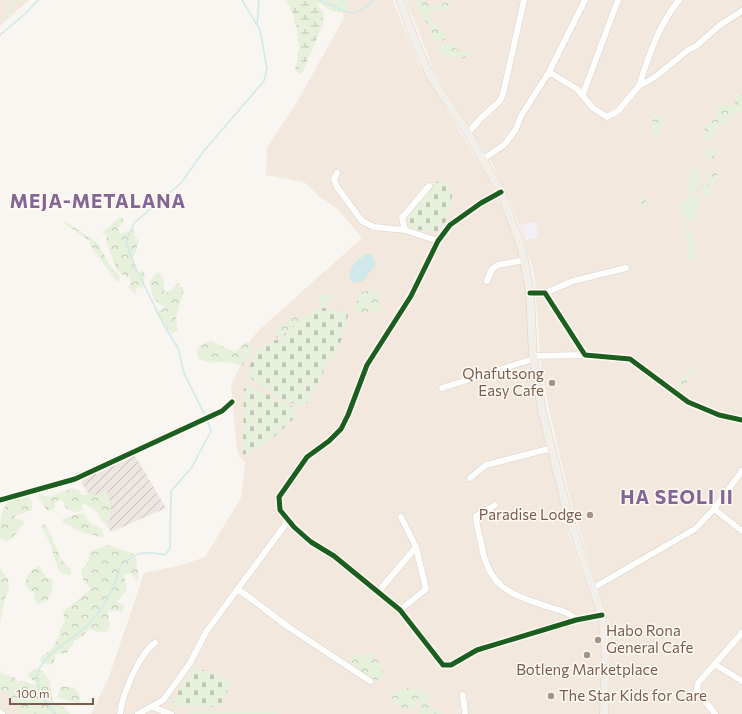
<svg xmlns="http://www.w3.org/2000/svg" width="742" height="714" font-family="Commissioner,sans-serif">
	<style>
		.residential { fill: #f2e8de }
		.industrial { fill: url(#industrial-furrows) }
		.education { fill: #f6eef6 }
		.grass { fill: #e7f0db }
		.forest { fill: url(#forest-crowns) }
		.wetland { fill: url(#wetland-marsh) }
		.cemetery { fill: url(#cemetery-stones) }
		.water { fill: #d0e8ea }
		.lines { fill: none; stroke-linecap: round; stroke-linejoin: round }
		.stream { stroke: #d0e8ea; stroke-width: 1.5 }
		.minor-casing { stroke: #d7d1cb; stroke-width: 7 }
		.major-casing { stroke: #dad1cc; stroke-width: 9 }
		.minor { stroke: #fefefd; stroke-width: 6 }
		.major { stroke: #f3eee8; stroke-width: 8 }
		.cycleway-casing { stroke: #fffaf3; stroke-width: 8 }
		.cycleway { stroke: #1b5e20; stroke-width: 5 }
		.poi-dot { fill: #a69286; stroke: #fffaf3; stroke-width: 1.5 }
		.labels { text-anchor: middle; stroke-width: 3; stroke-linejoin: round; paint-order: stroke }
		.poi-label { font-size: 15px; fill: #7a5c4d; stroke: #fffaf3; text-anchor: end }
		.district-label { font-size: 19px; font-weight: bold; letter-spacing: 1px; fill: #846695; stroke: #fffaf3 }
	</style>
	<defs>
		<pattern id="industrial-furrows" width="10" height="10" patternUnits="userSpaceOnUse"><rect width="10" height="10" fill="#ede5e0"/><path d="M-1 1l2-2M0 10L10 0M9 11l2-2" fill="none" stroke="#c5bdb8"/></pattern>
		<pattern id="forest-crowns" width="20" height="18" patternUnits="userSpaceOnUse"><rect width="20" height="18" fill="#e7f0db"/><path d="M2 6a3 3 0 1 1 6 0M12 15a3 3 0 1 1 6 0" fill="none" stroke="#c0c6b4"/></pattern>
		<pattern id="wetland-marsh" width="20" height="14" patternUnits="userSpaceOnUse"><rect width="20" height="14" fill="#e7f0db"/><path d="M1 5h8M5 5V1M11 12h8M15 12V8" fill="none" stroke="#c0c6b4"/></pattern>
		<pattern id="cemetery-stones" width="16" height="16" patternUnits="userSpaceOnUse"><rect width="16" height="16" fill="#e7f0db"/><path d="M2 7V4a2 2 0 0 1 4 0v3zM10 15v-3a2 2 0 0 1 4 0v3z" fill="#c0c6b4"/></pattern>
	</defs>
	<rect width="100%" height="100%" fill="#f9f5f0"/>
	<path class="residential" d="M0,0H29L0,26Z
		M339,0H393L418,63L487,176L509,224L519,254L525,280L530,364L538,411L568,532L595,609L599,628L601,648L600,714H91L109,677L144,573L182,565L205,557L241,498L245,462L239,456L237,450L231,385L238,371L248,343L258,331L362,238L339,210L319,196L304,182L266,175L267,147L297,102L344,18Z
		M406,0H742V714H609L611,650L608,619L571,503L549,410L541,365L534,274L521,229L511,203L493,165L435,73Z
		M0,682L34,714H0Z"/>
	<path class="industrial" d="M131,449L166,508L111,532L76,473L97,466Z"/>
	<path class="education" d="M536,222L538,237L526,240L521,224Z"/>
	<path class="grass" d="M15,0H23L16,3L11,17H6L10,6Z
		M320,0H347L349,7L348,11C338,15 328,10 320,3Z
		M696,166L699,167C700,176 698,187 693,194L689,193L688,190C692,182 685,174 696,166Z
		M689,196H700L697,214L694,218L688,221L678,210L679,206Z
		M685,228H688C694,237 701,252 694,262L691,261L689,257Z"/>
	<path class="forest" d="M418,0H423L429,5C433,6 438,6 443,4C447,2 447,0 452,0L446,11L437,9L429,13C430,23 436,22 441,26L440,32L446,34V38L443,41L432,39C431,36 432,33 431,29C427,19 413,13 418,0Z
		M450,42C455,50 461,52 470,52L471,54L464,59C453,53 442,59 437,46Z
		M735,94H742V111L732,114L724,125L719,126L711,138L703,140C699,130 711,123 717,117V110L721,106C728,106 731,109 736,100Z
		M655,114L663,117L665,119L661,125L658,137H655L652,130L653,117Z
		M705 154a5 5 0 1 1 10 0a5 5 0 1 1-10 0Z
		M712,171L718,173L710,196L705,197L699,185H708Z
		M643,196L646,197V210L643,211L640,201Z
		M120,217L123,218C124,223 121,226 117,228L121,234L134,229L136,233L133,234L139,241L133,259L137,268V273L143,270L145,276L143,289L137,287L135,294L128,287L131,283L130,275L127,278L117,270L106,242L107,235L102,233Z
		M65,221L98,243L110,266L119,275L120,280L117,282L90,245V241L65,224Z
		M158,272L163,278L165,293L169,292L178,283L184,289L176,318L178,331L172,334L155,312L165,308L154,299L151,290L150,280Z
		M371,290L380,294L379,304L381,310L379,312H356L354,309L355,304L362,292Z
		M335,293L339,294L337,297H330L327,305L322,308L319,303V295Z
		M295,317H299L300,321L278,338L275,335L279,329Z
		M211,341L235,352L246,342L252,344L250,352L243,366C237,364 230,362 224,362C214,362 208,364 199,359L197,352L200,345Z
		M694,367L695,369L685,385L680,389H676C678,383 688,370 694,367Z
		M71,488L79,490L82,495H86L91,493L97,495L103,491H107C110,499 114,518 107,525L101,521L98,513L85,504H82V510C77,514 70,511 65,507L64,502L59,500L55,502V508L50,511L46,509L38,496L39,493L48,497C55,494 66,491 71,488Z
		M29,497L32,502V510L15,516V519H21L24,523L13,537L7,542L3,539L0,540C0,517 0,494 29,497Z
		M81,513L85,515L90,523L102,529L104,538L81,532L63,522L62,519Z
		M44,524L47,527L61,559L71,570V574L67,575L59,571L49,541L42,528Z
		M108,545L132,553L136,557L139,579L137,580L131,573L124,575L127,590L117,602L125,606L122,612L110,610L107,612L110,624L108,631L97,632L89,629L82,637L74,641L67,653L56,654L54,662L51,665L41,663L40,658C45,653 51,652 54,645C59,637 59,629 65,621L63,612L91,589L84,582L81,570L88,562L90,551Z
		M38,565L46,577L53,580C52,591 51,603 38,604L35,601C35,594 34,591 28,589L25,583L29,573Z
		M0,568L8,579L9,588L4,602L0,624Z
		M373,652V657C381,663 386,671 380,681C367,677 358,675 351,661L352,655L357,654L360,657Z
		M36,668L42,671L50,680L53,702L65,708L70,714H20L13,698L0,689V671L5,675L14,677L17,681H26L34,685L36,683L29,677L28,673Z
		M62,686L75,688L79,694L81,701L79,703L61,699L58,697L59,689Z
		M407,688L411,690L418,689L419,691L429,695L426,703L431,705V710H439L443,714H418L422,712L418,707L419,704H422L421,702L417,703L412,708L410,706L408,709H403L398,703L394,706L390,700L397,691L406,690Z"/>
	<path class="wetland" d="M286,0H320V3L317,5L324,13L323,24L303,71L300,74L295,70C302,48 298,20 286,0Z"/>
	<path class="cemetery" d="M442,177L452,191C451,207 450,221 437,232L414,229L408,225C406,209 431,188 442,177Z
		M324,308L335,309L348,314L344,334L335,354L326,366L310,400L304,406C282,402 267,390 249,377C249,368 251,359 257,351C262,345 271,343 278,339C293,329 305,311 324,308Z
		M249,386L288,404L298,411L297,415C279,433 267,446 243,455L244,389Z
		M196,667L232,682L219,707L172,705L183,682Z
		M191,711L273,712L280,714H189Z"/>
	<path class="water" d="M367,254L372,255L376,264L363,281L357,283L350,280C348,267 357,259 367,254Z"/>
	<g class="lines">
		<path class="stream" d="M242,0L257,25
			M319,0C345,8 349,24 374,0
			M0,35L26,13L38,0
			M206,417L184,373L178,348L165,327L134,265L126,241L134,223L181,183L203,152L264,81L267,69L260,30L257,25L259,0
			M54,714C46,701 35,689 38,673C43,653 78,637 91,622C104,607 117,585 120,566C137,551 144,551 165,555L170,548L171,491L192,467L211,431L207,420"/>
		<g class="minor-casing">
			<path id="minor" d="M549,72L577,89L593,108L607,117L618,111L639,86L655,77L688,50L695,47L720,25L742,11
				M639,86C649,55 658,26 679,0
				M583,94L618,0
				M468,133L480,119L500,101L503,94L524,0
				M483,159L504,145L516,129L521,116L549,72L585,0
				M337,173L334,179L337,187L362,221L374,227L405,230L438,241
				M501,192L481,203L450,225L438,241L411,296L367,365L348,415L341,429L329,441L307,457L279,497L280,510L294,527L311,542L334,556L400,610L443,665H451L477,650L576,620L602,615
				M405,230L402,218L429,186
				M487,281L492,269L498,265L524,260
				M530,293H545L585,355L630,359L688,402L719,415L742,420
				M545,293L573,281L626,268
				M533,356L585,355
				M442,388L533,359
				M470,478L486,465L552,448
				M0,500L75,479L222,411L232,402
				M495,505L476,516C476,525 479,534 481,543C488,588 510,594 549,607C558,610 570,612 576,620
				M714,509L742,531
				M593,588L695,529L714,509L742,471
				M238,589L287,626L370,681
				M379,591L416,547L401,517
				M400,610L426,589L416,547
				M716,665L742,681
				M463,695L465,714
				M152,707L171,714
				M0,712L2,714
				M120,714C122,695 139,654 155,643
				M138,714L163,700L170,691L190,663L206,632L288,521
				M715,714L697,690L698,683L742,633"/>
		</g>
		<g class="major-casing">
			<path id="major" d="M400,0L418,49L431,77L468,133L501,192L522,249L530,293L533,356L542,411L567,511L602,615L606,652L604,714"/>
		</g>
		<use href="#minor" class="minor"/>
		<use href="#major" class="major"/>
		<g class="cycleway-casing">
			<path id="cycleway" d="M501,192L481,203L450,225L438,241L411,296L367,365L348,415L341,429L329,441L307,457L279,497L280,510L294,527L311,542L334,556L400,610L443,665H451L477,650L576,620L602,615
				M530,293H545L585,355L630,359L688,402L719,415L742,420
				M0,500L75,479L222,411L232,402"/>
		</g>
		<use href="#cycleway" class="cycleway"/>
	</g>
	<g class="poi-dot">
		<circle cx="552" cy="383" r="4"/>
		<circle cx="590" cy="515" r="4"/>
		<circle cx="598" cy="640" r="4"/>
		<circle cx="587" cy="655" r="4"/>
		<circle cx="551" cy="696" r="4"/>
	</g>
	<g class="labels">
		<g class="poi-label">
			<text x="544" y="379">Qhafutsong<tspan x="544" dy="17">Easy Cafe</tspan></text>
			<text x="582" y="520">Paradise Lodge</text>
			<text x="606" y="636" text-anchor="start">Habo Rona<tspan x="606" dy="17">General Cafe</tspan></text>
			<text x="587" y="675" text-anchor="middle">Botleng Marketplace</text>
			<text x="559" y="701" text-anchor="start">The Star Kids for Care</text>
		</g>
		<g class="district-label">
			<text x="98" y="208">MEJA-METALANA</text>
			<text x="677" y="504">HA SEOLI II</text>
		</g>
	</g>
	<path d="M10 698v6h83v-6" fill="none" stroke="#7a5c4d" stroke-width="2"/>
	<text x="16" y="698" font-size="12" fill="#7a5c4d" stroke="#fffaf3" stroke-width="3" paint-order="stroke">100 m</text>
</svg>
